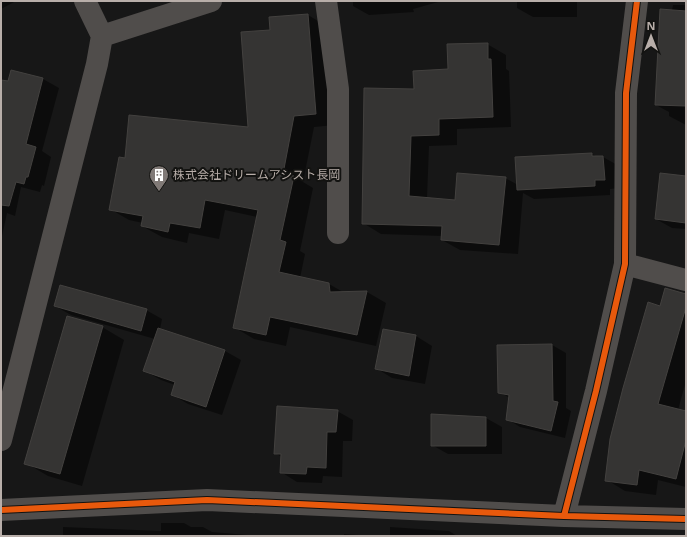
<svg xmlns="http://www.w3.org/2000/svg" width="687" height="537" font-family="'Noto Sans','Noto Sans JP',sans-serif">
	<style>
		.shadow { fill: #0007 }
		.building { fill: #353433; stroke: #43413f }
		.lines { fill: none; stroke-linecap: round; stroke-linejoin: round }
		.minor { stroke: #504d4b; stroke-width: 22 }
		.cycleway-casing { stroke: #131311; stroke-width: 8 }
		.cycleway { stroke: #e8590c; stroke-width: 6 }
		.labels { text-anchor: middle; stroke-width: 4; stroke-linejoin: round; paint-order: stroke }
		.poi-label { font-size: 12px; fill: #b8aea9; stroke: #131311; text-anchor: start }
	</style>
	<rect width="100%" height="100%" fill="#171717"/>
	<path class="shadow" d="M1,1H16L1,9Z
		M353,1H442L413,9L414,12L369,15L353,6Z
		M517,1H577V17H533L517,8Z
		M673,5H686V125L669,116V112L656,105Z
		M308,15L328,27L335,125L314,127L303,182L313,188L300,251L305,254L300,278L329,284L343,292H367L386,303L376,346L290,327L286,346L254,339L234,327L257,217L225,210L219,239L189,233L187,243L162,237L142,226L143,223L129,220L110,209L126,159L249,128L272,31Z
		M487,44L506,55V69L509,71L511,127L457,129V145L429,146L427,198L456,201L505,178L518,185L592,154L598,157H603L619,166L620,188L610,189V195L534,199L523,193L518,254L460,250L442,240V236L381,234L363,223L415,90L449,70Z
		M43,79L59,88L42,151L51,157L44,186L42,185L40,192L21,187L15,216L7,213L1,241V93Z
		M686,177V229L672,228L656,219Z
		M686,295V381L678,410L686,412V487L658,480L656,495L625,491L607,480L661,307Z
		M55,306L146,310L162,319L160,329L225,351L241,360L222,415L188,404L173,395L175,385L161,380L145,371L155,339L71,315Z
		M102,327L124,340L82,486L48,476L26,463Z
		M383,330L416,336L432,346L425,384L392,378L376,368Z
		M552,345L566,353V408L571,411L565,438L520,427L507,419L510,398L499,392L498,346Z
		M337,411L353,420L352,441H343L342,477L323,476L322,483L297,482L281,472L282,457L275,453Z
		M486,418L502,427V454H448L432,445Z
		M161,523H184L191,527H203L212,532L260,536H63V527L161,531Z
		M390,527L449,531L457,536H390Z
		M344,534L371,536H344Z"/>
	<path class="building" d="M660,9L686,11V106L655,105Z
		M308,14L316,114L294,116L283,174L294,176L280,240L286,242L279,272L329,283L330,292L367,291L357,335L270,317L266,335L233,328L258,210L205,200L200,228L170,223L168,232L141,226L143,216L109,210L119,157L125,158L129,115L248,127L241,32L270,30L269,17Z
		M488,43V59H491L493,117L439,119V135L411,136L409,196L455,200L457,173L506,177L499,245L441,240L442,226L362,224L364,88L414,89L413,71L448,69L447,44Z
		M11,70L43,78L26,144L36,147L28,177H26L24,184L16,182L9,206L1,205V80L8,81Z
		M592,153V156H603L605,180H595V186L517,190L515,157Z
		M660,173L686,176V223L655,219Z
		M60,285L147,309L141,331L54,306Z
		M665,288L686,294V307L658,404L686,411V440L676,479L639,470L637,485L605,481L610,439L623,388L648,302L660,306Z
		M67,316L103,326L60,474L24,464Z
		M158,328L225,350L206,407L171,395L175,382L143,371Z
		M383,329L416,335L409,376L375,369Z
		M552,344L553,401L558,402L551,431L506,420L509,395L498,393L497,345Z
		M277,406L338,410L336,432H327L326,468L307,467L306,474L280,473L281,454H274Z
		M431,414L486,417V446H431Z"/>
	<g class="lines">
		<path class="minor" d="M326,1L338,89V233
			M102,36L211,1
			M625,264L686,280
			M1,440L97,64L102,36L85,1
			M1,510L207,500L564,516L686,519
			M564,516L596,391L625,264L626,93L637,1"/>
		<g class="cycleway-casing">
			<path id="cycleway" d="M1,510L207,500L564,516L686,519
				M564,516L596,391L625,264L626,93L637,1"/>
		</g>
		<use href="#cycleway" class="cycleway"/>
	</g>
	<defs>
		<g id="building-pin" transform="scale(1)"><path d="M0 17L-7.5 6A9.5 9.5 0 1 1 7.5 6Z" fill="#807976" stroke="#131311"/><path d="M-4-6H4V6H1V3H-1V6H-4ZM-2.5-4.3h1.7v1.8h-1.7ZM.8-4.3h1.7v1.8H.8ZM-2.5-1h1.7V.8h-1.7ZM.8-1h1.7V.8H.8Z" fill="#fff"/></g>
	</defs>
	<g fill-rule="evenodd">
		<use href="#building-pin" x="159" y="175"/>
	</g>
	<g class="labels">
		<g class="poi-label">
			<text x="173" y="179">株式会社ドリームアシスト長岡</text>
		</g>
	</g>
	<rect width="687" height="537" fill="none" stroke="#b8aea9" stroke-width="4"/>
	<g transform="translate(651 36)" stroke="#131311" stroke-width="3" paint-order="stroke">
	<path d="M0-3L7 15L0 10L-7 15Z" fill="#b8aea9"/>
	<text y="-6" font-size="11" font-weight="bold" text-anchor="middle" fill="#b8aea9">N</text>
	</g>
</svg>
